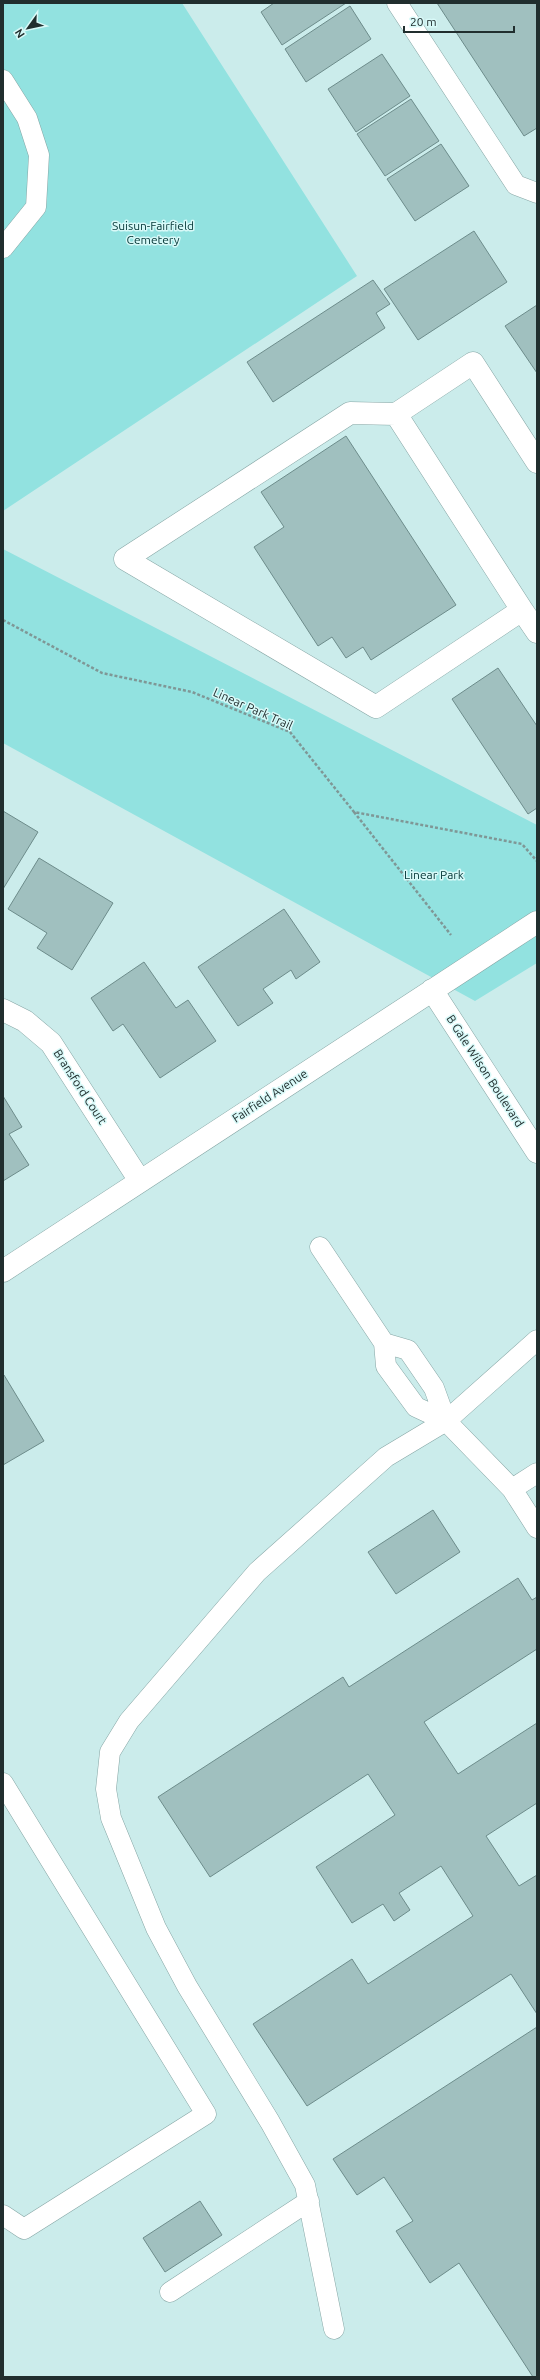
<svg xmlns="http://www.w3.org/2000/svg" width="540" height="2380" font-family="Ubuntu,sans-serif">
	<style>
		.green { fill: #92e2e0 }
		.building { fill: #a0c0bf; stroke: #6d8c8b }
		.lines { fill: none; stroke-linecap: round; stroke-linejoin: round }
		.lane-casing { stroke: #86a6a5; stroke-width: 21 }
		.street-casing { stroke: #86a6a5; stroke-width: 23 }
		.path { stroke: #7f9796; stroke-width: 2.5; stroke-dasharray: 3 2; stroke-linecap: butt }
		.lane { stroke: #fff; stroke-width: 20 }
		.street { stroke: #fff; stroke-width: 22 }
		.labels { text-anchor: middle; stroke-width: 3; stroke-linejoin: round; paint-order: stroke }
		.park-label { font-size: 12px; fill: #023535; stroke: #d8f9f8 }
		.street-label { font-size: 12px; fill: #212e2e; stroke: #d8f9f8 }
	</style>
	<rect width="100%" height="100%" fill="#cbeceb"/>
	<path class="green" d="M3,3H182L357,276L3,511Z
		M3,549L537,825V963L475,1001L3,743Z"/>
	<path class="building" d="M274,3H346L282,45L261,12Z
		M437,3H537V128L524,136Z
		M350,6L371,39L306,82L285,49Z
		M382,54L410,96L356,132L328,89Z
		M411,99L439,141L385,176L357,134Z
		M441,144L469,186L415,221L387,179Z
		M474,231L507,282L418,340L384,289Z
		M373,280L390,304L376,313L385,328L273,402L247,362Z
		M537,305V373L505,326Z
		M346,436L456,605L371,660L363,647L346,658L332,637L318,646L254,547L284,527L261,492Z
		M498,668L537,726V808L528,814L452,699Z
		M3,811L38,832L3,889Z
		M39,858L113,903L72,970L37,948L47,933L8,909Z
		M284,909L320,962L296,979L291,970L263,989L273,1003L238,1026L198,967Z
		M144,962L176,1008L188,1000L216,1041L160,1078L123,1024L113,1031L91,998Z
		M3,1096L22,1127L9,1134L29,1165L3,1181Z
		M4,1375L44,1441L3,1465V1376Z
		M433,1510L460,1552L396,1594L368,1552Z
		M518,1578L532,1600L537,1597V1649L424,1722L458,1774L537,1723V1803L486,1836L519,1886L537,1875V2014L511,1974L307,2106L253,2024L352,1959L368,1984L473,1916L441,1866L399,1893L410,1910L394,1921L383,1904L352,1923L316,1867L395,1815L368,1774L210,1877L158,1797L343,1677L349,1687Z
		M537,2027V2377H533L459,2263L430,2283L396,2231L413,2221L384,2177L357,2195L333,2159Z
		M200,2201L222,2235L165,2272L143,2238Z"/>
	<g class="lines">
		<g class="lane-casing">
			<path id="lane" d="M397,3L516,185L537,193
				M3,80L27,118L39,155L36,207L3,248
				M320,1247L384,1343L386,1366L416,1407L446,1421L512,1489L537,1528
				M384,1343L408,1350L434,1388L446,1421
				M512,1489L537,1473
				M3,1783L206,2114L24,2229L3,2215
				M170,2292L309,2201
				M334,2329L305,2185L270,2122L187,1986L156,1928L111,1818L106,1789L110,1752L129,1721L257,1572L386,1457L446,1421L537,1340"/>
		</g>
		<g class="street-casing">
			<path id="street" d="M396,414L522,610
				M537,462L473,363L396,414L350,413L125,559L376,707L522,610L537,632
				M432,990L537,1152
				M3,1010L25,1021L51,1043L140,1181
				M3,1271L537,922"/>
		</g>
		<path class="path" d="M3,620L102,673L192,692L290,732L354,812L522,844L537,861
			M354,812L451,935"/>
		<use href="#lane" class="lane"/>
		<use href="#street" class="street"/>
	</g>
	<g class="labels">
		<g class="park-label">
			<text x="153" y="230">Suisun-Fairfield<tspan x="153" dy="14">Cemetery</tspan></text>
			<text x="434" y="879">Linear Park</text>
		</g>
		<g class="street-label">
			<text transform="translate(253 709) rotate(24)" y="4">Linear Park Trail</text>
			<text transform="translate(485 1071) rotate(57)" y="4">B Gale Wilson Boulevard</text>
			<text transform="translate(80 1087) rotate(57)" y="4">Bransford Court</text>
			<text transform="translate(270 1096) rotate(-33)" y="4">Fairfield Avenue</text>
		</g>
	</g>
	<rect width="540" height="2380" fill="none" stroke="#212e2e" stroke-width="8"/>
	<g transform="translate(28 28) rotate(237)" stroke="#d8f9f8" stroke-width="3" paint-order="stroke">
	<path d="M0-3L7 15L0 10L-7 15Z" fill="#212e2e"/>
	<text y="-6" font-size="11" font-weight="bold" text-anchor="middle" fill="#212e2e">N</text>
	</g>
	<path d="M404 26v6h110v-6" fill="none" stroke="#212e2e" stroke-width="2"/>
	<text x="410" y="26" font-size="12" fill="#212e2e" stroke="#d8f9f8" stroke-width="3" paint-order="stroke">20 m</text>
</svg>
